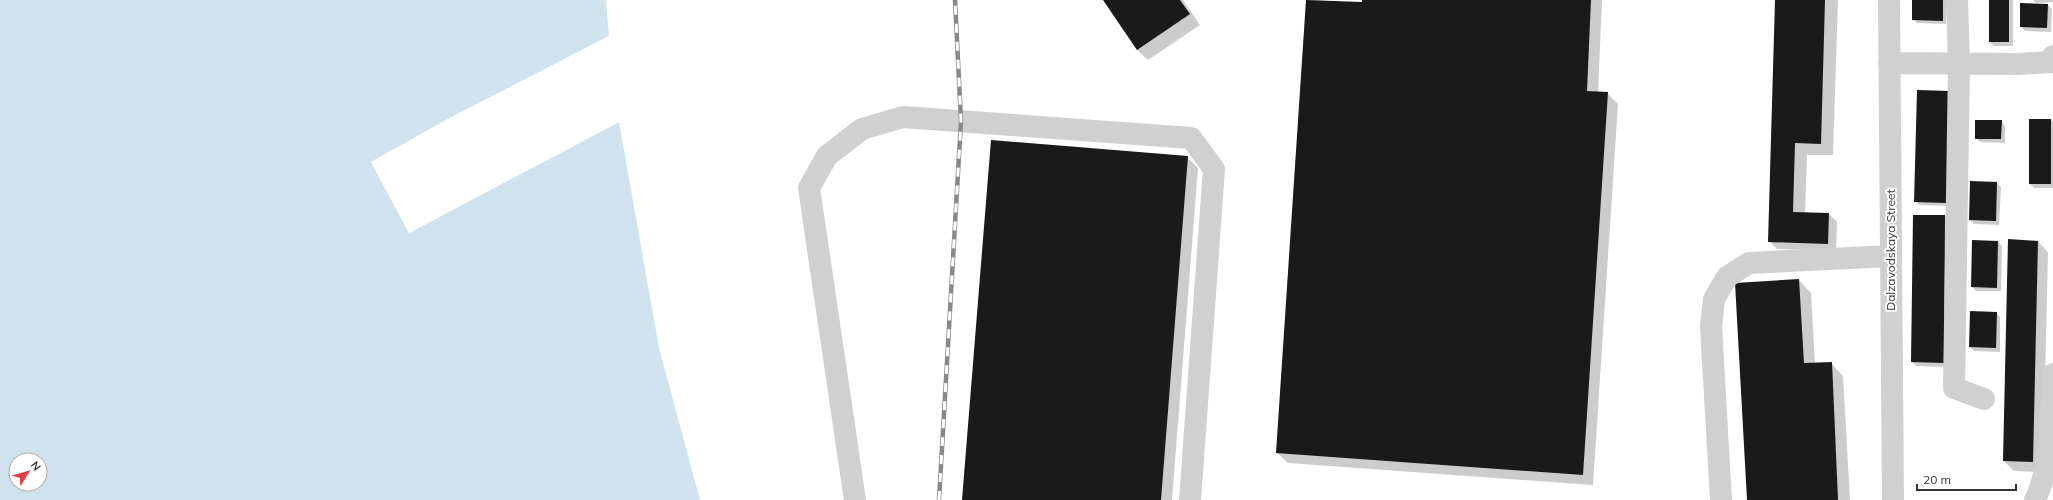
<svg xmlns="http://www.w3.org/2000/svg" width="2053" height="500" font-family="Mulish,sans-serif">
	<style>
		.water { fill: #cfe2ee; fill-rule: evenodd }
		.pier { fill: #fff }
		.shadow { fill: #0003 }
		.building { fill: #1a1a1a }
		.lines { fill: none; stroke-linecap: round; stroke-linejoin: round }
		.minor { stroke: #d0d0d0; stroke-width: 22 }
		.rail-casing { stroke: #888; stroke-width: 4.5 }
		.rail { stroke: #fff; stroke-width: 3; stroke-dasharray: 9; stroke-linecap: butt }
		.labels { text-anchor: middle; stroke-width: 4; stroke-linejoin: round; paint-order: stroke }
		.street-label { font-size: 12px; fill: #333; stroke: #fff }
	</style>
	<rect width="100%" height="100%" fill="#fff"/>
	<path class="water" d="M0,0H606L609,36L448,119L371,162L409,233L619,122L659,348L700,500H0ZM16,460H40V484H16Z"/>
	<path class="pier" d="M609,36L610,38L449,121L373,163L409,230L619,120V122L409,233L371,162L448,119Z"/>
	<path class="shadow" d="M1104,0H1183L1200,25L1148,60L1137,50Z
		M1307,0L1363,3V0H1602L1598,93H1607L1618,104L1593,485L1288,463L1277,453Z
		M1776,0H1838L1833,155H1807L1805,214H1829L1837,222L1836,251L1777,249L1769,241Z
		M1913,0H1947L1946,24L1917,23L1913,19Z
		M1990,0H2013V46H1994L1990,42Z
		M2033,0H2053V2L2036,3Z
		M2048,5L2052,9L2051,32L2025,31L2021,27Z
		M1918,91L1950,206L1919,205L1915,201Z
		M2051,120L2053,122V188H2034L2030,184Z
		M2001,121L2005,126V143L1980,142L1976,138Z
		M1187,157L1198,168L1172,500H963Z
		M1997,183L2001,187L1999,225L1974,224L1970,220Z
		M1945,216L1949,220L1948,367L1916,366L1912,362Z
		M1998,242L2002,246L2001,291H1976L1972,287Z
		M2038,242L2048,252L2043,472L2014,471L2004,461Z
		M1799,280L1811,293L1815,364L1831,363L1843,376L1850,500H1748Z
		M1996,313L2000,317V352L1974,351L1970,347Z"/>
	<path class="building" d="M1103,0H1180L1190,14L1137,50Z
		M1306,0L1362,2V0H1591L1587,91L1608,92L1583,475L1276,453Z
		M1775,0H1825L1821,144L1795,143L1793,212L1829,213L1828,244L1768,242Z
		M1912,0H1943V21L1912,20Z
		M1989,0H2009V42H1989Z
		M2020,3L2048,4L2047,28L2020,27Z
		M1917,90L1950,91L1947,203L1914,202Z
		M2029,119H2051V184H2029Z
		M1975,120H2002L2001,139H1975Z
		M991,140L1188,156L1161,500H962Z
		M1970,181L1997,182L1996,221L1969,220Z
		M1913,215H1945L1944,363L1911,362Z
		M2008,239L2038,241L2033,462L2003,461Z
		M1972,240L1998,241L1997,288L1971,287Z
		M1799,279L1804,363L1832,362L1838,500H1747L1735,283Z
		M1970,311L1997,312L1996,348L1969,347Z"/>
	<g class="lines">
		<path class="minor" d="M1889,0L1893,500
			M1957,0L1959,63L1954,388L1984,399
			M1889,63L2018,64L2051,62L2053,56
			M855,500L809,188L827,156L862,129L903,117L1191,138L1214,169L1190,500
			M1721,500L1711,326L1714,299L1727,277L1749,263L1891,256
			M2035,500C2053,462 2051,415 2053,374"/>
		<g class="rail-casing">
			<path id="rail" d="M939,500L961,121L955,0"/>
		</g>
		<use href="#rail" class="rail"/>
	</g>
	<g class="labels">
		<g class="street-label">
			<text transform="translate(1891 250) rotate(-90)" y="4">Dalzavodskaya Street</text>
		</g>
	</g>
	<g transform="translate(28 472) rotate(53)"><circle r="19" fill="#ffffff" stroke="#adadad"/>
	<path d="M0-3L7 15L0 10L-7 15Z" fill="#e63946"/>
	<text y="-6" font-size="11" font-weight="bold" text-anchor="middle" fill="#333333">N</text>
	</g>
	<path d="M1917 484v6h99v-6" fill="none" stroke="#333333" stroke-width="2"/>
	<text x="1923" y="484" font-size="12" fill="#333333" stroke="#ffffff" stroke-width="3" paint-order="stroke">20 m</text>
</svg>
